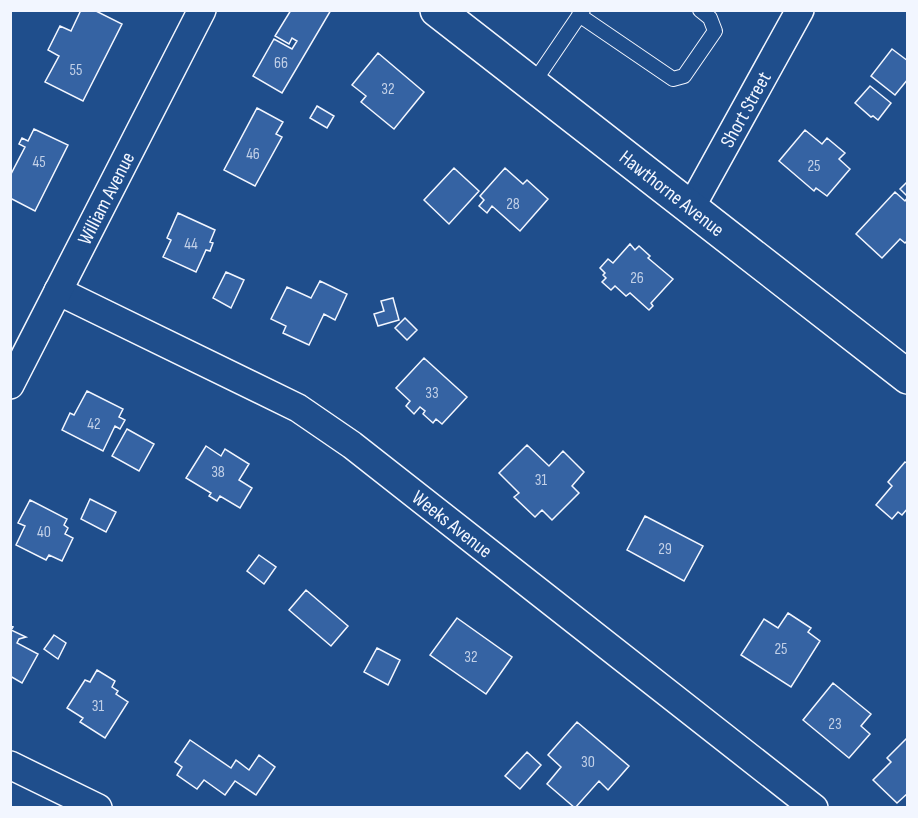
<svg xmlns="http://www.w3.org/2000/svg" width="918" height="818" font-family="'Sofia Sans Condensed',sans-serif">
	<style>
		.building { fill: #3563a3; stroke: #f2f6ff; stroke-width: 1.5 }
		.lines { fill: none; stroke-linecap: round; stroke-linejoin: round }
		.lane-casing { stroke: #f2f6ff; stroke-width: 16 }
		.street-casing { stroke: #f2f6ff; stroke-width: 30 }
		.secondary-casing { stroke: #f2f6ff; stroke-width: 36 }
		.lane { stroke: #1f4e8c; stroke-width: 14 }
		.street { stroke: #1f4e8c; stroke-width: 27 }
		.secondary { stroke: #1f4e8c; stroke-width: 33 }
		.labels { text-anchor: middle; stroke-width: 4.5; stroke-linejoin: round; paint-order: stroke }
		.number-label { font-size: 16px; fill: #c3d1e8 }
		.street-label { font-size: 20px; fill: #f2f6ff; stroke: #1f4e8c }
	</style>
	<rect width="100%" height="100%" fill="#1f4e8c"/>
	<path class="building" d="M81,10H94L122,24L83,101L45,82L59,56L48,50L60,26L71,31Z
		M291,10H331L282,93L253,76L274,39L292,49L297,41L292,38L289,44L275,36Z
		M892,49L908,61V79L895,95L871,76Z
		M378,53L424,92L394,129L361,102L366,96L352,85Z
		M870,86L891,103L878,120L873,116L871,117L855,103Z
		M317,106L334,116L327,128L310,118Z
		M257,108L283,122L276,134L282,137L255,186L224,170Z
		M34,129L68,145L35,211L10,198V176L25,147L19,144L22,138L28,141Z
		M805,130L822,144L827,138L845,153L839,159L850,169L827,196L816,188L814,191L779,161Z
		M454,168L479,191L449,224L424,200Z
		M505,168L523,184L527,180L548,199L520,231L492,206L487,213L479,206L484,200L480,196Z
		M908,181V197L900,189Z
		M895,192L905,201L908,197V240L905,243L900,239L882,258L856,234Z
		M178,213L215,230L210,242L213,243L210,251L206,250L196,272L163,257L171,240L167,238Z
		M630,244L635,250L639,246L650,256L648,258L673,279L651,303L653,306L649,310L630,293L626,296L615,286L611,290L602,282L606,278L603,275L605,273L600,268L608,259L613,263Z
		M226,272L244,280L231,308L213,298Z
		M320,281L347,294L335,320L324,314L309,345L283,333L286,326L271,319L287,287L311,298Z
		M393,298L399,320L378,326L374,314L384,311L381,301Z
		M405,318L417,330L407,340L395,328Z
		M424,358L467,397L442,424L436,419L433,423L423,414L425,411L420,407L414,414L406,406L410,401L396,388Z
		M87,391L123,409L119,417L125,420L120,429L115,426L103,451L62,430L70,413L74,415Z
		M127,429L154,444L139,471L112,456Z
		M527,445L549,466L563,451L584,472L572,486L579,493L552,520L542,510L535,517L514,497L519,493L499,473Z
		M206,446L221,456L225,449L249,464L239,480L252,488L240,508L220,496L217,501L209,496L211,493L186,478Z
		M905,462L908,464V508L902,515L898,512L892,519L876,505L892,486L888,482Z
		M90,499L116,512L106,532L81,519Z
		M30,500L67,519L64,525L68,528L65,534L73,538L62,561L49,555L46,560L16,545L25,526L18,523Z
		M645,516L703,546L684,581L627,550Z
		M259,555L276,567L264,584L247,571Z
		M306,590L348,626L331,646L289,610Z
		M788,613L811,628L808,632L820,641L791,687L741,655L764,619L778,628Z
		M457,618L512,657L486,694L430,655Z
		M10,626L13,627L11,630L26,637L19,639L17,643L38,654L22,683L10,676Z
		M54,635L66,643L58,659L44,649Z
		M377,648L400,660L388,685L364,672Z
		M97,670L115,681L112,687L118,691L116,694L128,702L105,738L80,722L83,718L67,708L85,680L90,682Z
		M833,683L871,714L861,726L870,734L849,758L803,720Z
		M577,722L629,766L608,790L599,781L575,808L547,784L561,767L548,755Z
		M908,737V793L897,803L873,780L891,762L887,758Z
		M190,740L231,768L236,760L249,770L259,755L275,767L256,795L235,781L225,795L204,780L197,789L177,775L182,767L175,762Z
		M527,752L541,765L520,789L505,776Z"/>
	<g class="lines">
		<g class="lane-casing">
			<path id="lane" d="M579,15L673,79L684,76L715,31L710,18L700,10
				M532,85L583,10"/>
		</g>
		<g class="street-casing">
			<g id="street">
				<path id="s1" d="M690,209L800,10"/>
				<path id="s2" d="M58,291L298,408L352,445L814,808"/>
				<path id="s3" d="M10,385L202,10"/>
				<path d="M10,765L98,808"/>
			</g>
		</g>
		<g class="secondary-casing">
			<g id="secondary">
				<path id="s4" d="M437,10L908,377"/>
			</g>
		</g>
		<use href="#lane" class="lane"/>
		<use href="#street" class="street"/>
		<use href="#secondary" class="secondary"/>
	</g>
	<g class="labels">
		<g class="number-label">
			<text x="281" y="68">66</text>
			<text x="76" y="75">55</text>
			<text x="388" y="94">32</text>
			<text x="253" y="159">46</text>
			<text x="39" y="167">45</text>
			<text x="814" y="171">25</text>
			<text x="513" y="209">28</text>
			<text x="191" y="249">44</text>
			<text x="637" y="283">26</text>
			<text x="432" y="398">33</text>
			<text x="94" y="429">42</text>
			<text x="218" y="477">38</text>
			<text x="541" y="485">31</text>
			<text x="44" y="537">40</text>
			<text x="665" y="554">29</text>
			<text x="781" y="654">25</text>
			<text x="471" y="662">32</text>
			<text x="98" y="711">31</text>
			<text x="835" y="729">23</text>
			<text x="588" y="767">30</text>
		</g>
		<g class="street-label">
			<text dy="7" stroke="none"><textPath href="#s1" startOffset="114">Short Street</textPath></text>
			<text dy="7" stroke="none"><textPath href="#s4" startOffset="298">Hawthorne Avenue</textPath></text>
			<text dy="7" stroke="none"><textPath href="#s3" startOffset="210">William Avenue</textPath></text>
			<text dy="7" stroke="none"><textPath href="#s2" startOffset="460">Weeks Avenue</textPath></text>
		</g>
	</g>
	<rect width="918" height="818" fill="none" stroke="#f2f6ff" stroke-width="24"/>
</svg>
